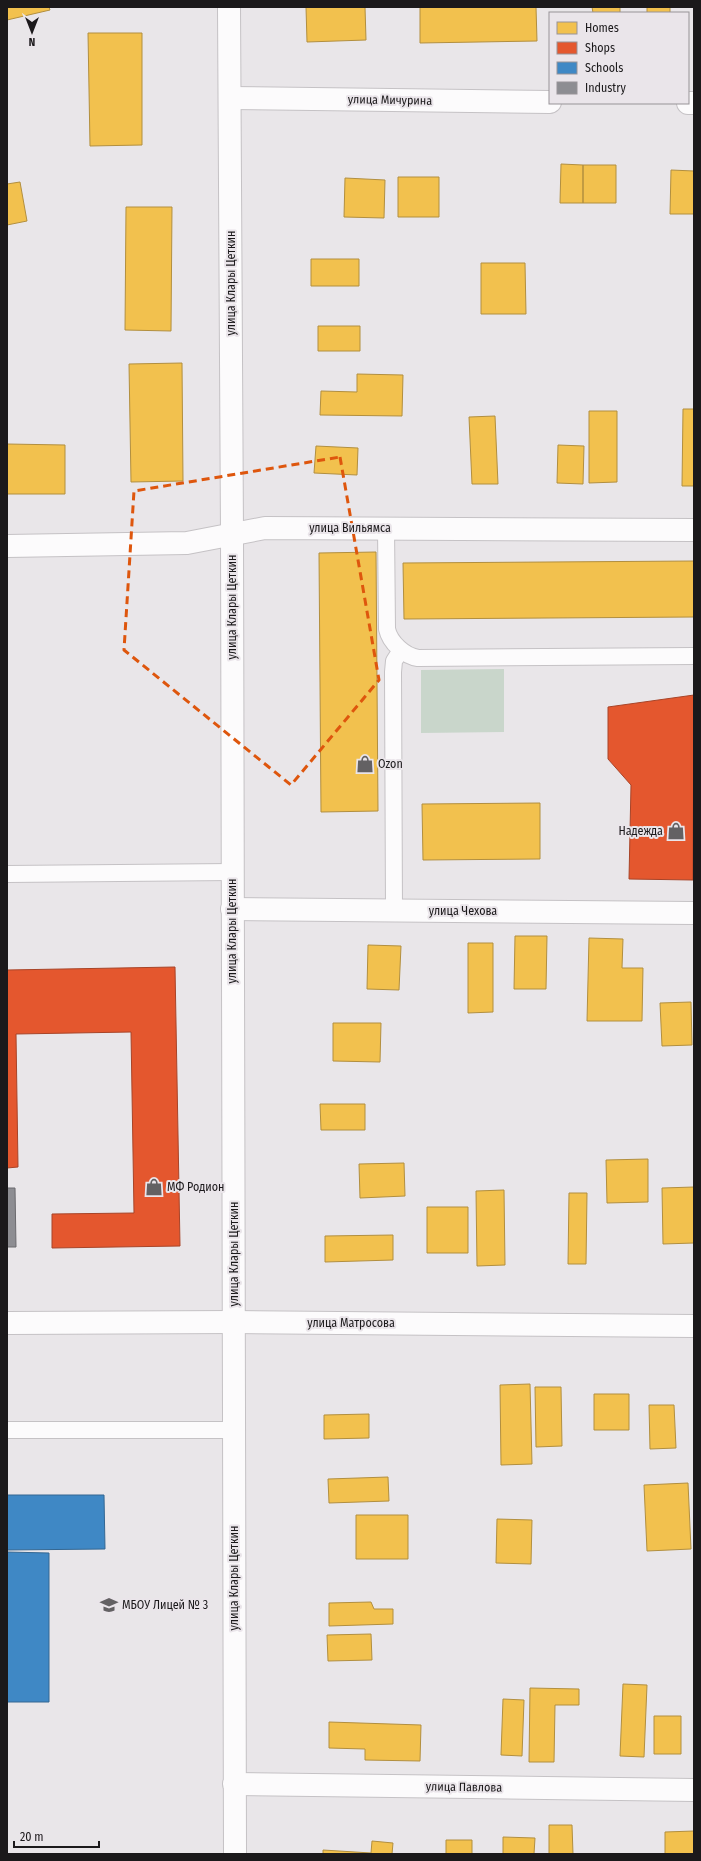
<svg xmlns="http://www.w3.org/2000/svg" width="701" height="1861" font-family="'Fira Sans Condensed',sans-serif">
	<style>
		.green { fill: #c9d6cb }
		.homes { fill: #f2c14e; stroke: #b28f3f }
		.shops { fill: #e4572e; stroke: #a84428 }
		.schools { fill: #3f88c5; stroke: #346792 }
		.industry { fill: #8d8d92; stroke: #6b6a6e }
		.lines { fill: none; stroke-linecap: round; stroke-linejoin: round }
		.service-casing { stroke: #c5c2c5; stroke-width: 18 }
		.minor-casing { stroke: #c5c2c5; stroke-width: 24 }
		.tertiary-casing { stroke: #c5c2c5; stroke-width: 24 }
		.service { stroke: #fcfbfc; stroke-width: 16 }
		.minor { stroke: #fcfbfc; stroke-width: 22 }
		.tertiary { stroke: #fcfbfc; stroke-width: 22 }
		.marked { fill: none; stroke: #de560d; stroke-width: 3; stroke-dasharray: 8 5; stroke-linejoin: round }
		.labels { text-anchor: middle; stroke-width: 4; stroke-linejoin: round; paint-order: stroke }
		.street-label { font-size: 12px; fill: #1b191b; stroke: #eae5ea }
		.poi-label { font-size: 12px; fill: #1b191b; stroke: #eae5ea; text-anchor: start }
	</style>
	<rect width="100%" height="100%" fill="#e9e6e9"/>
	<path class="green" d="M504,669V732L421,733V670Z"/>
	<path class="homes" d="M7,7H49L50,10L7,20Z
		M306,7H365L366,40L307,42Z
		M420,7H536L537,41L420,43Z
		M592,7H620V13H593Z
		M647,7H670V13H647Z
		M88,33H142V145L90,146Z
		M561,164L583,165V203H560Z
		M583,165H616V203H583Z
		M671,170L694,171V214H670Z
		M398,177H439V217H398Z
		M345,178L385,180L384,218L344,217Z
		M20,182L27,221L7,225V184Z
		M126,207H172L171,331L125,330Z
		M311,259H359V286H311Z
		M481,263H525L526,314H481Z
		M318,326H360V351H318Z
		M182,363L183,481L131,482L129,364Z
		M357,374L403,375L402,416L320,415L321,391L357,392Z
		M683,409H694V486H682Z
		M589,411H617V482L589,483Z
		M495,416L498,484H472L469,417Z
		M7,444L65,445V494H7Z
		M558,445L584,446L583,484L557,483Z
		M316,446L358,448L357,475L314,473Z
		M376,552L378,811L321,812L319,553Z
		M694,561V617L404,619L403,563Z
		M540,803V859L423,860L422,804Z
		M515,936H547L546,989H514Z
		M589,938L623,939L622,968H643L642,1021H587Z
		M468,943H493V1012L468,1013Z
		M368,945L401,946L399,990L367,989Z
		M691,1002L692,1045L662,1046L660,1003Z
		M333,1023H381L380,1062L333,1061Z
		M320,1104H365V1130H321Z
		M648,1159V1202L607,1203L606,1160Z
		M404,1163L405,1196L360,1198L359,1164Z
		M694,1187V1243L663,1244L662,1188Z
		M504,1190L505,1265L477,1266L476,1191Z
		M569,1193H587L586,1264H568Z
		M427,1207H468V1253H427Z
		M393,1235V1260L325,1262V1236Z
		M530,1384L532,1464L501,1465L500,1385Z
		M535,1387H561L562,1446L536,1447Z
		M594,1394H629V1430H594Z
		M649,1405H674L676,1448L650,1449Z
		M369,1414V1438L324,1439V1415Z
		M388,1477L389,1501L329,1503L328,1479Z
		M688,1483L691,1549L647,1551L644,1485Z
		M356,1515H408V1559H356Z
		M497,1519L532,1520L531,1564L496,1563Z
		M371,1602L374,1609H393V1624L329,1626V1603Z
		M371,1634L372,1660L328,1661L327,1635Z
		M623,1684L647,1685L644,1757L620,1756Z
		M530,1688L579,1689V1705H555L554,1762H529Z
		M503,1699L524,1700L522,1756L501,1755Z
		M654,1716H681V1754H654Z
		M329,1722L421,1725L420,1761L365,1760V1749L329,1748Z
		M549,1825H572L573,1854H549Z
		M694,1831V1854H665V1832Z
		M503,1837L535,1838L534,1854H503Z
		M446,1840H472V1854H446Z
		M372,1841L393,1843L392,1854H323V1850L371,1853Z"/>
	<path class="shops" d="M694,695L693,880L629,879L631,785L608,759V707Z
		M175,967L180,1246L52,1248V1214L134,1213L131,1032L16,1034L18,1167L7,1168V970Z"/>
	<path class="schools" d="M7,1495H104L105,1549L7,1550Z
		M7,1552L49,1553V1702H7Z"/>
	<path class="industry" d="M7,1188H15L16,1247H7Z"/>
	<g class="lines">
		<g class="service-casing">
			<path id="service" d="M386,528L387,629C390,643 405,656 418,658L694,656
				M7,874L232,872
				M394,910L393,672L394,661L401,650
				M7,1430H234"/>
		</g>
		<g class="minor-casing">
			<path id="minor" d="M230,98L550,102
				M688,103H694
				M7,546L187,543L265,528L694,530
				M232,909L694,913
				M7,1323L235,1322L694,1326
				M234,1784L694,1790"/>
		</g>
		<g class="tertiary-casing">
			<path id="tertiary" d="M229,7L232,534L235,1854"/>
		</g>
		<use href="#service" class="service"/>
		<use href="#minor" class="minor"/>
		<use href="#tertiary" class="tertiary"/>
	</g>
	<path class="marked" d="M340,457L379,680L291,785L124,650L134,491Z"/>
	<defs>
		<g id="shop-bare" transform="scale(1.38)"><path d="M-5-2.5h2.3a2.7 3.5 0 0 1 5.4 0H5L5.5 6h-11ZM-1.5-2.5h3a1.5 2.3 0 0 0-3 0Z" fill="#636163" stroke="#eae5ea" stroke-width="2.5" paint-order="stroke"/></g>
		<g id="school-bare" transform="scale(1.38)"><path d="M0-5L7-2L0 1L-7-2ZM-4 1L0 2.5L4 1V4Q0 6-4 4Z" fill="#636163" stroke="#eae5ea" stroke-width="2.5" paint-order="stroke"/></g>
	</defs>
	<g fill-rule="evenodd">
		<use href="#shop-bare" x="365" y="764"/>
		<use href="#shop-bare" x="676" y="831"/>
		<use href="#shop-bare" x="154" y="1187"/>
		<use href="#school-bare" x="109" y="1605"/>
	</g>
	<g class="labels">
		<g class="street-label">
			<text transform="translate(390 100) rotate(1)" y="4">улица Мичурина</text>
			<text transform="translate(231 283) rotate(-90)" y="4">улица Клары Цеткин</text>
			<text x="350" y="532">улица Вильямса</text>
			<text transform="translate(232 607) rotate(-90)" y="4">улица Клары Цеткин</text>
			<text x="463" y="915">улица Чехова</text>
			<text transform="translate(232 931) rotate(-90)" y="4">улица Клары Цеткин</text>
			<text transform="translate(234 1254) rotate(-90)" y="4">улица Клары Цеткин</text>
			<text x="351" y="1327">улица Матросова</text>
			<text transform="translate(234 1578) rotate(-90)" y="4">улица Клары Цеткин</text>
			<text transform="translate(464 1787) rotate(1)" y="4">улица Павлова</text>
		</g>
		<g class="poi-label">
			<text x="378" y="768">Ozon</text>
			<text x="663" y="835" text-anchor="end">Надежда</text>
			<text x="167" y="1191">МФ Родион</text>
			<text x="122" y="1609">МБОУ Лицей № 3</text>
		</g>
	</g>
	<rect width="701" height="1861" fill="none" stroke="#1b191b" stroke-width="16"/>
	<rect x="549" y="12" width="140" height="92" fill="#eae5ea" stroke="#979397"/>
	<rect x="557" y="22" width="20" height="12" fill="#f2c14e" stroke="#979397"/>
	<text x="585" y="32" font-size="12" fill="#1b191b">Homes</text>
	<rect x="557" y="42" width="20" height="12" fill="#e4572e" stroke="#979397"/>
	<text x="585" y="52" font-size="12" fill="#1b191b">Shops</text>
	<rect x="557" y="62" width="20" height="12" fill="#3f88c5" stroke="#979397"/>
	<text x="585" y="72" font-size="12" fill="#1b191b">Schools</text>
	<rect x="557" y="82" width="20" height="12" fill="#8d8d92" stroke="#979397"/>
	<text x="585" y="92" font-size="12" fill="#1b191b">Industry</text>
	<g transform="translate(32 32) rotate(180)" stroke="#eae5ea" stroke-width="3" paint-order="stroke">
	<path d="M0-3L7 15L0 10L-7 15Z" fill="#1b191b"/>
	<text y="-6" font-size="11" font-weight="bold" text-anchor="middle" fill="#1b191b">N</text>
	</g>
	<path d="M14 1841v6h85v-6" fill="none" stroke="#1b191b" stroke-width="2"/>
	<text x="20" y="1841" font-size="12" fill="#1b191b" stroke="#eae5ea" stroke-width="3" paint-order="stroke">20 m</text>
</svg>
